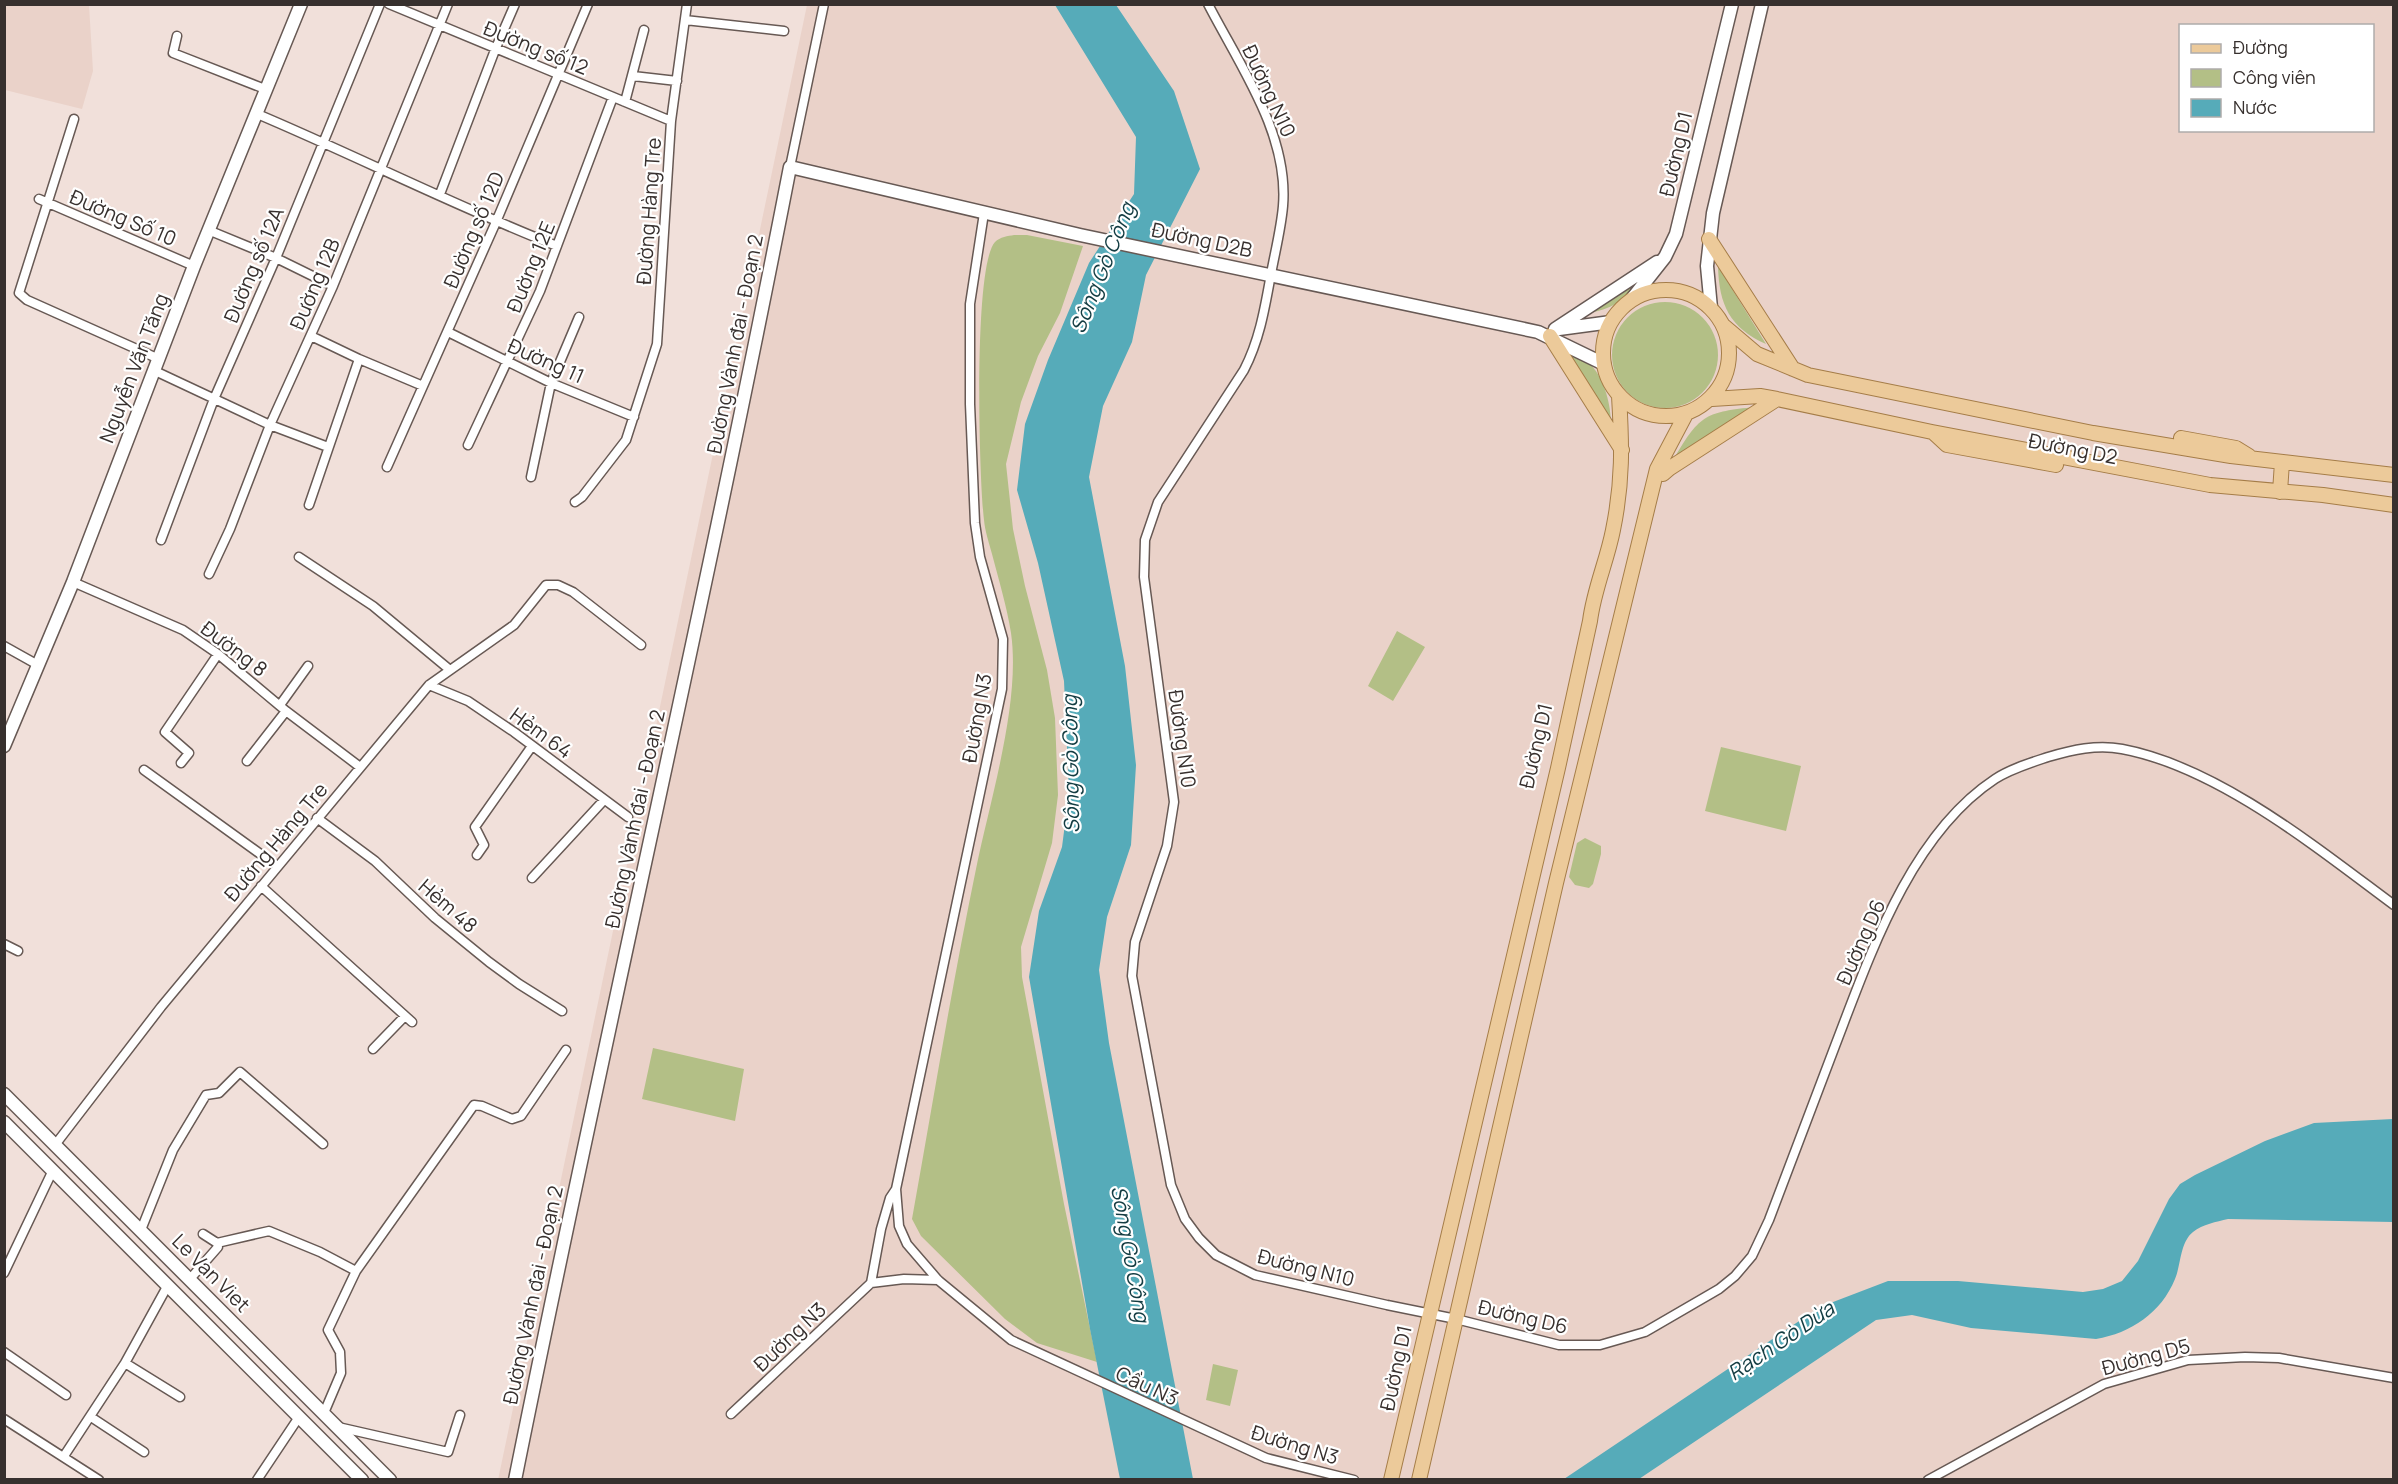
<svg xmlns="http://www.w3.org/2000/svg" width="2398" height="1484" font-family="Manrope,sans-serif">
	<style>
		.built { fill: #ead2c9; fill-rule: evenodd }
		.green { fill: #b3bf86 }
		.water { fill: #56abb9 }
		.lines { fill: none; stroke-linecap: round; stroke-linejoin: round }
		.street-casing { stroke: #675954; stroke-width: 11 }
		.secondary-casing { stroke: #675954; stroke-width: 15 }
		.primary-casing { stroke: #a57d48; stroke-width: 16 }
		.street { stroke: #fff; stroke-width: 8 }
		.secondary { stroke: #fff; stroke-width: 12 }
		.primary { stroke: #ecca9a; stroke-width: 14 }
		.labels { text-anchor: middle; stroke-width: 4.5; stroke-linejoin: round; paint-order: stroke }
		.street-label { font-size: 20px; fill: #37302e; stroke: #fff }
		.water-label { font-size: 21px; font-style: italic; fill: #133c42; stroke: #fff }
	</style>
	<rect width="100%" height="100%" fill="#f1e0da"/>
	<path class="built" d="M5,4L89,5L93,71L82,109L5,90Z
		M807,5H2393V1479L498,1480ZM2180,26H2372V130H2180Z"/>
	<path class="green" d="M1014,235H1027L1083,246L1060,313L1038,356L1021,402L1006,464L1013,529L1025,586L1047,670L1055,718L1058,795L1052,843L1021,947L1022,977L1064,1204L1097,1362L1037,1343L1005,1319L921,1236L912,1219C933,1102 952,985 976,869C990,800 1021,702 1011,633C1007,607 999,581 992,554C989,543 985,531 984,520C979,479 973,266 995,242C1000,237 1008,236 1014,235Z
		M1718,266L1766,344C1730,328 1719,305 1718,266Z
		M1641,277C1624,301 1614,309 1584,314Z
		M1612 355a53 53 0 1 1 106 0a53 53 0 1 1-106 0Z
		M1562,347C1571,352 1584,357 1591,365C1605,380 1611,405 1611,425Z
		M1755,407L1675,457C1700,414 1707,412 1755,407Z
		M1397,631L1425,647L1393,701L1368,686Z
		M1721,747L1801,766L1786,831L1705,811Z
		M1585,838L1601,846V854L1593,884L1589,888L1575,885L1569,877L1577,843Z
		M653,1048L744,1069L735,1121L642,1099Z
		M1213,1364L1238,1370L1230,1406L1206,1400Z"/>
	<path class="water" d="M1055,5H1116L1174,91L1200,169L1146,275L1132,342L1103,406L1089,477L1125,666L1136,765L1131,845L1107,917L1099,970L1109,1043L1193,1479H1120L1090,1329L1029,977L1039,911L1062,847L1069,793L1064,681L1038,563L1017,490L1025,424L1048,360L1089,263L1134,194L1136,137Z
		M2393,1119V1222L2228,1219C2216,1222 2203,1224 2193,1232C2180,1242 2181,1265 2175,1279C2161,1313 2131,1333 2096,1339L1971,1328L1912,1315L1876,1320L1639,1479H1564L1820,1307L1888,1281H1958L2083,1292L2103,1289L2122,1281L2138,1261L2169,1199L2180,1184L2195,1175L2265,1141L2314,1123Z"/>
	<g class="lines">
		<g class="street-casing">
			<path id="street" d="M389,4L671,121
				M1208,4C1240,66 1289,134 1283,206C1281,229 1275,252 1271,274C1265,307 1260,339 1244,370L1158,502L1145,540L1144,577L1174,802L1167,846L1135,942L1132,976L1171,1185L1185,1219L1199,1238L1216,1255L1255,1275L1387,1305L1456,1319L1559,1345H1600L1645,1332L1719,1289L1735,1276L1752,1256L1769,1220C1791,1162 1813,1104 1835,1046C1870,955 1910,835 1995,779C2010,769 2030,763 2048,757C2072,750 2097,744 2122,749C2218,767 2317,848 2394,905
				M685,20L784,31
				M177,36L173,53L265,89
				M633,76L677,81
				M625,102L644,30
				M255,113C357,156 455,206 557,246
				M74,119L19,293L27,300L159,359
				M790,167L824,4
				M440,194L495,50L515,4
				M39,199L194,266
				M984,213L970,304V404L975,523L980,557L1003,639L1002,689L896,1189L899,1226L907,1244L938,1280L1011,1340L1266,1458L1354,1480
				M208,230L276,258L333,286
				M448,332L551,383L634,417
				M311,336L359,359L423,386
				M155,371L270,425L328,447
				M468,445L540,291L613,97
				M387,467L496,222L588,4
				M531,477L551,383L579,317
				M575,502L582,497L626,440L657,344L671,121L687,4
				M309,505L359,359
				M161,540L214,399L276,258L380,4
				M299,557L373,606L450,670
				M209,574L230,529L270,425L333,286L448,4
				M73,582L183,630L218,654L286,711L360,767
				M4,646L38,665
				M429,685L468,701L514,732L628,817
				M280,705L308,666
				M247,761L286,711
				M181,763L189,753L165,732L218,654
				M144,770L277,866
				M317,818L375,861L435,918L489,962L519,984L562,1011
				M477,855L484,845L475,827L532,746
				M532,878L604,800
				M261,886L412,1022
				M4,944L18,951
				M373,1049L405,1016
				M55,1145L161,1007L429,685L514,625L546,585H558L573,592L641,645
				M141,1230L173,1150L206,1095L219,1093L240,1072L323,1144
				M217,1243L269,1231L320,1252L356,1271
				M4,1273L53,1170
				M190,1279L218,1247L217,1243L203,1234
				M871,1283L904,1279L938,1280
				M4,1352L66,1395
				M125,1363L180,1397
				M324,1413L341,1373L340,1352L328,1330L356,1271L474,1105L482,1106L512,1119L521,1116L566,1050
				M731,1414L871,1283L881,1229L890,1198L896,1189
				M91,1417L144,1452
				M4,1419L99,1480
				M338,1427L448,1452L460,1415
				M64,1456L125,1363L168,1285
				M257,1480L299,1417
				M1928,1480L2104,1384L2188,1360L2245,1357L2279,1358L2394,1378"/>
		</g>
		<g class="secondary-casing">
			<path id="secondary" d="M1631,300L1665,257L1676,234L1732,4
				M1711,308L1707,266L1713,213L1762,4
				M1555,329L1657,262
				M1559,329L1611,322
				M4,746L73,582L194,266L301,4
				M4,1094L390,1480
				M4,1122L362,1480
				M515,1480C603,1041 705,606 790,167L1080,235L1538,332L1604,364"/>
		</g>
		<g class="primary-casing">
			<path id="primary" d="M1709,239L1793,369
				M1603 353a63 63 0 1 1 126 0a63 63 0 1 1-126 0Z
				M1724,326L1757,354L1808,375L2093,433L2231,456L2394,475
				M1550,336L1622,450
				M1712,399L1760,396L1777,399L1932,432L2210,485L2323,495L2394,505
				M1934,433L1947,445L2056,465
				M2181,438L2236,448L2249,456
				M1663,474L1670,468L1777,399
				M2280,492L2282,462
				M1391,1480L1558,768L1590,621C1594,589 1607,561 1613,530C1623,481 1622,445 1619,396
				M1419,1480L1556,883L1657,469L1686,414"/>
		</g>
		<use href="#street" class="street"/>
		<use href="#secondary" class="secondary"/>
		<use href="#primary" class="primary"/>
	</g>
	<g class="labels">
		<g class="street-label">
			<text transform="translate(536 48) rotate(22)" y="7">Đường số 12</text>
			<text transform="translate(1269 91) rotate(65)" y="7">Đường N10</text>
			<text transform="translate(1676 154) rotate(-77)" y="7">Đường D1</text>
			<text transform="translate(649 211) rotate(-86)" y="7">Đường Hàng Tre</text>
			<text transform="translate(123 218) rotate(23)" y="7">Đường Số 10</text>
			<text transform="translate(474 230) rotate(-67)" y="7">Đường số 12D</text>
			<text transform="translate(1202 240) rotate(12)" y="7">Đường D2B</text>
			<text transform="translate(254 265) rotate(-67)" y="7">Đường số 12A</text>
			<text transform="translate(531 267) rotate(-68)" y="7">Đường 12E</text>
			<text transform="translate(315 284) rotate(-67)" y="7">Đường 12B</text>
			<text transform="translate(735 344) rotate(-79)" y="7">Đường Vành đai - Đoạn 2</text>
			<text transform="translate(546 361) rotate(24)" y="7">Đường 11</text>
			<text transform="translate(134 368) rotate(-69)" y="7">Nguyễn Văn Tăng</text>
			<text transform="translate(2073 449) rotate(11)" y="7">Đường D2</text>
			<text transform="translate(234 649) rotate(37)" y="7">Đường 8</text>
			<text transform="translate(977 718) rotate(-80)" y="7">Đường N3</text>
			<text transform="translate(541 733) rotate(36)" y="7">Hẻm 64</text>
			<text transform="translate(1182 739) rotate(82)" y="7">Đường N10</text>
			<text transform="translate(1536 746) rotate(-77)" y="7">Đường D1</text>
			<text transform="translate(635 819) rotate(-78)" y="7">Đường Vành đai - Đoạn 2</text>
			<text transform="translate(276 842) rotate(-50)" y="7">Đường Hàng Tre</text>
			<text transform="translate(448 906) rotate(41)" y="7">Hẻm 48</text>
			<text transform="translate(1861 942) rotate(-66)" y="7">Đường D6</text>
			<text transform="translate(1306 1268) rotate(14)" y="7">Đường N10</text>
			<text transform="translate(211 1273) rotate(45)" y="7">Le Van Viet</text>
			<text transform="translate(533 1295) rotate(-78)" y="7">Đường Vành đai - Đoạn 2</text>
			<text transform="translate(1523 1317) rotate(13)" y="7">Đường D6</text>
			<text transform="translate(790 1337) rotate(-43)" y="7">Đường N3</text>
			<text transform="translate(2146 1357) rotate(-15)" y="7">Đường D5</text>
			<text transform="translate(1396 1368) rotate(-78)" y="7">Đường D1</text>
			<text transform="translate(1147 1386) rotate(25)" y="7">Cầu N3</text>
			<text transform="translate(1295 1445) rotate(17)" y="7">Đường N3</text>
		</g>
		<g class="water-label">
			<text transform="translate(1103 268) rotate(-68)" y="7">Sông Gò Công</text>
			<text transform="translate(1071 764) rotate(-91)" y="7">Sông Gò Công</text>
			<text transform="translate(1130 1254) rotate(80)" y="7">Sông Gò Công</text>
			<text transform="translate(1781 1341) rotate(-34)" y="7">Rạch Gò Dừa</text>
		</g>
	</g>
	<rect width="2398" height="1484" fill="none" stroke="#37302e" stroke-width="12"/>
	<rect x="2179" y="24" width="195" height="108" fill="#ffffff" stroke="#afacab" stroke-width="1.5"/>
	<rect x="2191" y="44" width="30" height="9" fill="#ecca9a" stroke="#afacab" stroke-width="1.5"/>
	<text x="2233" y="54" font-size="18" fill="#37302e">Đường</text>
	<rect x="2191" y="69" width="30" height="18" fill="#b3bf86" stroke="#afacab" stroke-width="1.5"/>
	<text x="2233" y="84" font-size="18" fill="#37302e">Công viên</text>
	<rect x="2191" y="99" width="30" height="18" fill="#56abb9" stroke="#afacab" stroke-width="1.5"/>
	<text x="2233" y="114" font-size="18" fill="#37302e">Nước</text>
</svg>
